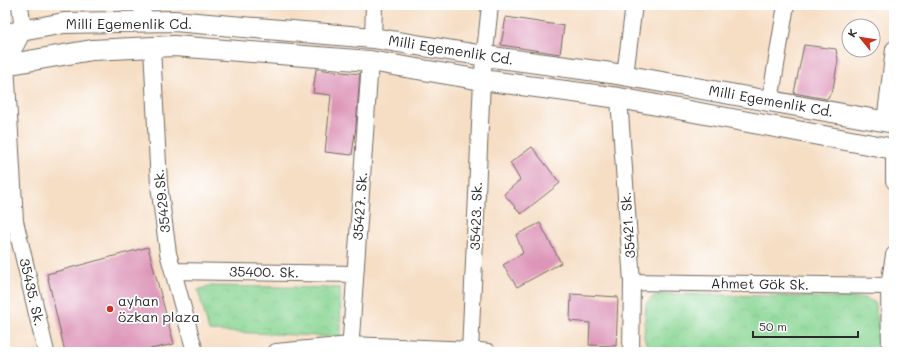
<svg xmlns="http://www.w3.org/2000/svg" width="899" height="357" font-family="Mali,sans-serif">
	<style>
		.park { fill: url(#park-crowns); stroke: #5a805f }
		.building { fill: #dd95b8 }
		.lines { fill: none; stroke-linecap: round; stroke-linejoin: round }
		.minor-casing { stroke: #726a61; stroke-width: 18 }
		.tertiary-casing { stroke: #726a61; stroke-width: 22 }
		.minor { stroke: #fff; stroke-width: 16 }
		.tertiary { stroke: #fff; stroke-width: 20 }
		.poi-dot { fill: #c8321e; stroke: #fff; stroke-width: 1.5 }
		.labels { text-anchor: middle; stroke-width: 3.5; stroke-linejoin: round; paint-order: stroke }
		.street-label { font-size: 14px; fill: #2b2b2b; stroke: #fff }
		.poi-label { font-size: 14px; fill: #2b2b2b; stroke: #fff; text-anchor: start }
	</style>
	<defs>
		<pattern id="park-crowns" width="20" height="18" patternUnits="userSpaceOnUse"><rect width="20" height="18" fill="#88d593"/><path d="M2 6a3 3 0 1 1 6 0M12 15a3 3 0 1 1 6 0" fill="none" stroke="#76b77f"/></pattern>
	</defs>
	<rect width="100%" height="100%" fill="#fff"/>
	<filter id="ink" filterUnits="userSpaceOnUse"><feTurbulence type="fractalNoise" baseFrequency=".025" numOctaves="2"/><feDisplacementMap in="SourceGraphic" scale="8" xChannelSelector="R" yChannelSelector="G"/><feConvolveMatrix kernelMatrix="1 2 1 2 8 2 1 2 1" color-interpolation-filters="sRGB"/></filter>
	<filter id="wash" filterUnits="userSpaceOnUse"><feTurbulence type="fractalNoise" baseFrequency=".012" numOctaves="4" result="noise"/><feDisplacementMap in="SourceGraphic" scale="16" xChannelSelector="R" yChannelSelector="G"/><feGaussianBlur stdDeviation="0.9" result="paint"/><feColorMatrix in="noise" values="0 0 0 0 0 0 0 0 0 0 0 0 0 0 0 0 0 1.4 0 .05"/><feComposite in="paint" operator="in"/></filter>
	<g filter="url(#wash)">
		<rect width="100%" height="100%" fill="#f6dec5"/>
		<path class="park" d="M209,286L340,288L341,337L209,331L198,290Z
			M662,294L865,298L874,302C877,315 882,340 877,352H661L649,348L644,338L646,305L652,297Z"/>
		<g id="blocks">
			<path class="building" d="M506,17L564,26L560,54L501,45Z
				M804,45L836,49L838,60L833,89L827,99L794,93Z
				M316,69L360,74L356,126L352,155L325,152L331,95L313,93Z
				M532,147L560,183L521,214L504,194L520,180L510,163Z
				M540,223L561,263L517,287L503,265L523,253L516,235Z
				M148,247L174,344L137,352H65L47,274Z
				M571,294L618,297L616,346L589,345L590,323L570,321Z"/>
		</g>
	</g>
	<g filter="url(#ink)">
		<use href="#blocks" fill-opacity="0" stroke="#726a61" stroke-width="1"/>
		<g class="lines">
			<g class="minor-casing">
				<path id="minor" d="M20,5L23,31L6,64L15,221L46,352
					M142,5L143,21
					M373,38L374,5
					M152,47L159,185L168,253L195,352
					M625,75L634,5
					M619,98L632,282L631,352
					M770,101L786,5
					M885,122L894,49
					M894,149V181
					M173,271L355,274
					M632,282L889,286
					M276,352L350,345L471,350L488,352
					M350,352L370,61
					M470,352L482,80L490,5
					M890,352L889,286L894,255"/>
			</g>
			<g class="tertiary-casing">
				<path id="tertiary" d="M5,34L64,23L174,21L373,38L485,56L611,73L894,123
					M5,65L92,50L174,46L370,61L482,80L619,98L894,149"/>
			</g>
			<use href="#minor" class="minor"/>
			<use href="#tertiary" class="tertiary"/>
		</g>
	</g>
	<circle class="poi-dot" cx="110" cy="309" r="4"/>
	<g class="labels">
		<g class="street-label">
			<text x="129" y="29">Milli Egemenlik Cd.</text>
			<text transform="translate(451 50) rotate(9)" y="5">Milli Egemenlik Cd.</text>
			<text transform="translate(771 101) rotate(10)" y="5">Milli Egemenlik Cd.</text>
			<text transform="translate(162 201) rotate(-96)" y="5">35429.Sk.</text>
			<text transform="translate(360 206) rotate(-86)" y="5">35427. Sk.</text>
			<text transform="translate(476 216) rotate(-88)" y="5">35423. Sk.</text>
			<text transform="translate(628 225) rotate(-94)" y="5">35421. Sk.</text>
			<text transform="translate(264 272) rotate(1)" y="5">35400. Sk.</text>
			<text transform="translate(760 284) rotate(1)" y="5">Ahmet Gök Sk.</text>
			<text transform="translate(32 292) rotate(77)" y="5">35435. Sk.</text>
		</g>
		<g class="poi-label">
			<text x="118" y="306">ayhan<tspan x="118" dy="16">özkan plaza</tspan></text>
		</g>
	</g>
	<rect width="899" height="357" fill="none" stroke="#fff" stroke-width="20"/>
	<g transform="translate(861 38) rotate(300)"><circle r="19" fill="#ffffff" stroke="#aaaaaa"/>
	<path d="M0-3L7 15L0 10L-7 15Z" fill="#c8321e"/>
	<text y="-6" font-size="11" font-weight="bold" text-anchor="middle" fill="#2b2b2b">K</text>
	</g>
	<path d="M753 331v6h105v-6" fill="none" stroke="#2b2b2b" stroke-width="2"/>
	<text x="759" y="331" font-size="12" fill="#2b2b2b" stroke="#ffffff" stroke-width="3" paint-order="stroke">50 m</text>
</svg>
